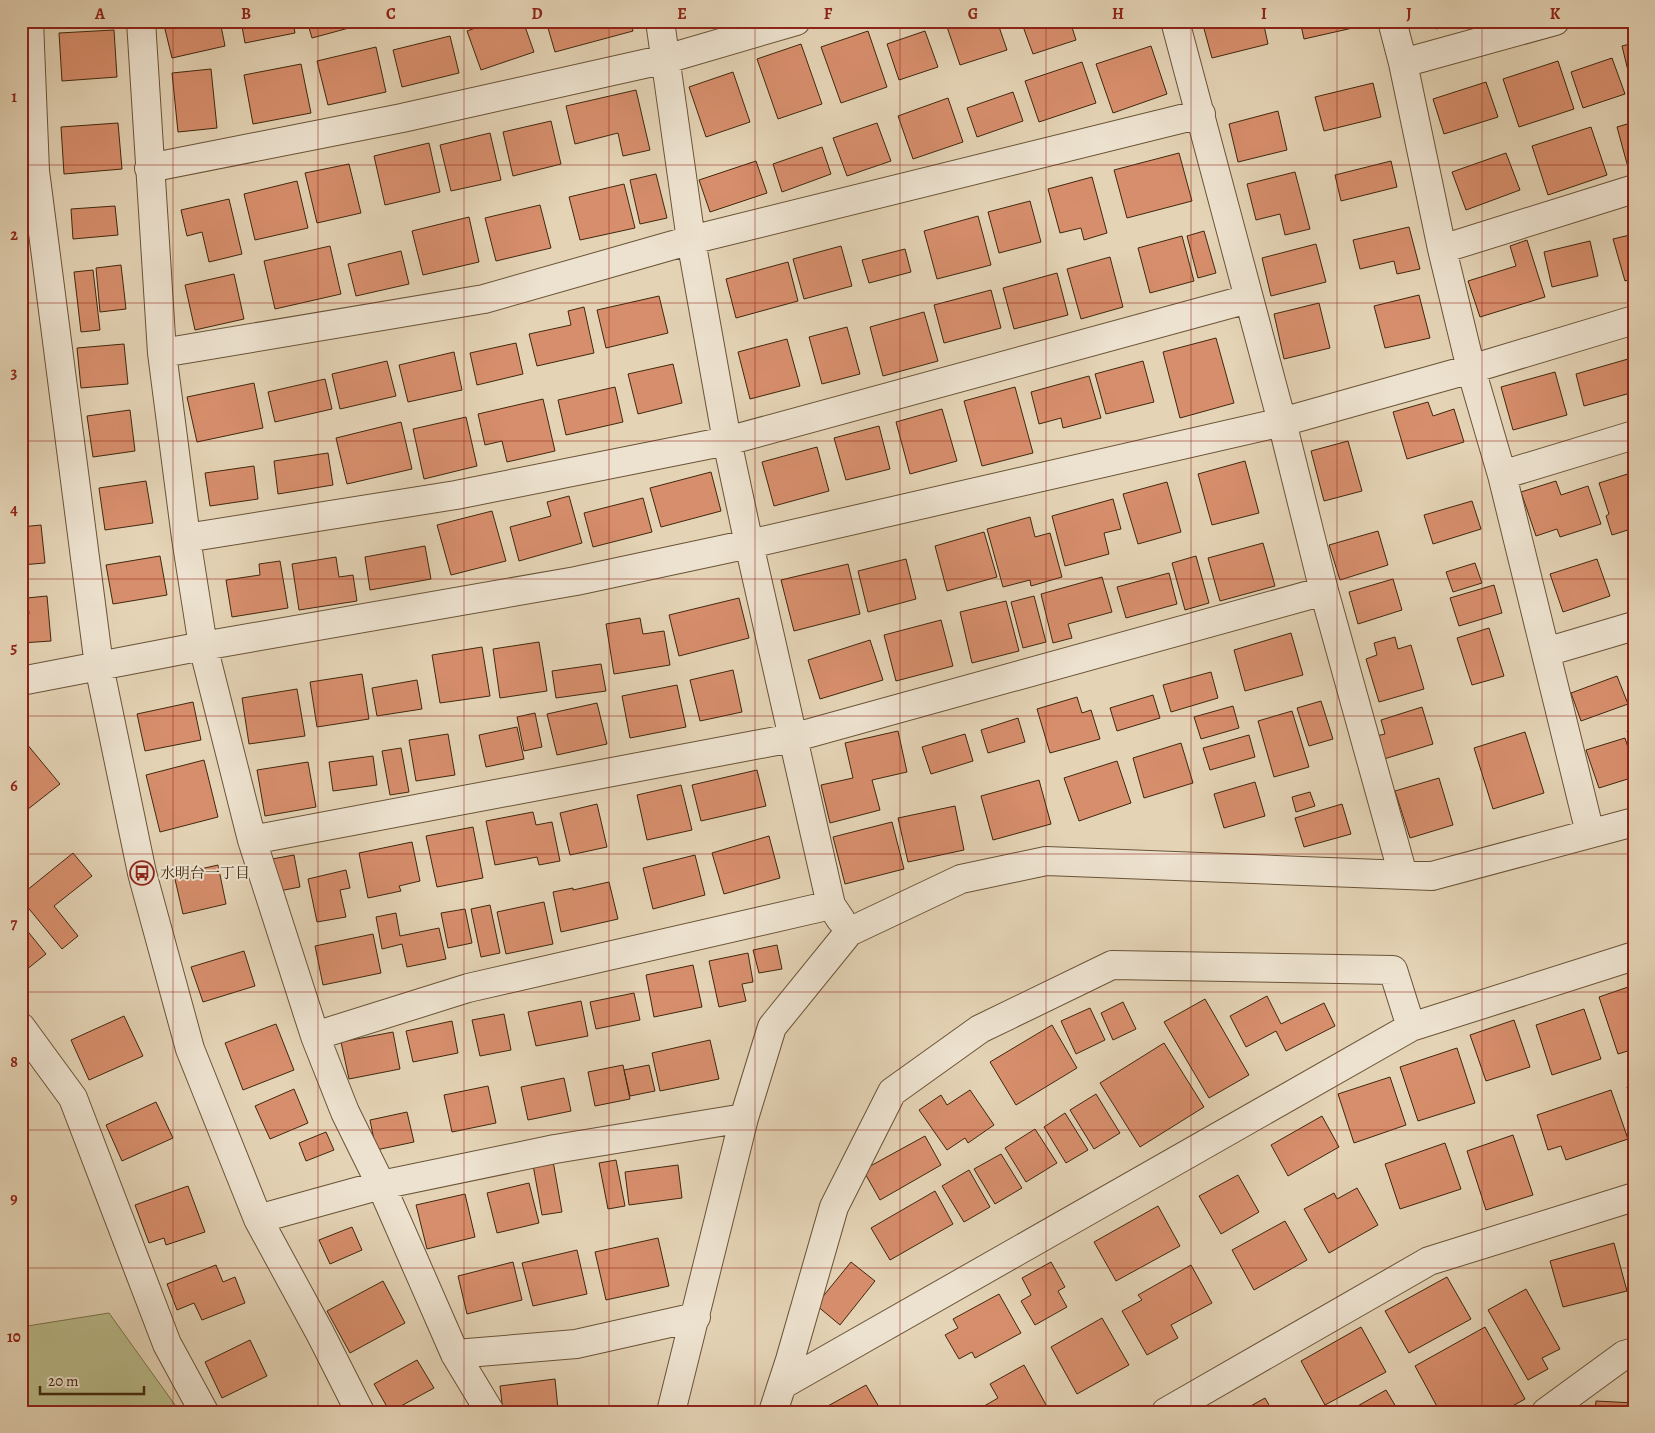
<svg xmlns="http://www.w3.org/2000/svg" width="1655" height="1433" font-family="Alegreya,'Noto Serif JP',serif">
	<style>
		.green { fill: #b9bb8a; stroke: #7d724c }
		.building { fill: #d78e6c; stroke: #41280d }
		.lines { fill: none; stroke-linecap: round; stroke-linejoin: round }
		.minor-casing { stroke: #6a5337; stroke-width: 30 }
		.minor { stroke: #ede2cf; stroke-width: 28 }
		.grid { fill: none; stroke: #8f2418; stroke-width: 1; stroke-opacity: 0.55 }
		.labels { text-anchor: middle; stroke-width: 4; stroke-linejoin: round; paint-order: stroke }
		.poi-label { font-size: 15px; fill: #41280d; stroke: #ede2cf; text-anchor: start }
		.neatline { fill: none; stroke: #8f2418; stroke-width: 2 }
		.grid-label { font-size: 16px; text-anchor: middle; font-weight: bold; fill: #8f2418 }
	</style>
	<rect width="100%" height="100%" fill="#e4d3b5"/>
	<filter id="stains"><feTurbulence type="fractalNoise" baseFrequency=".004" numOctaves="4"/><feColorMatrix values="0 0 0 0 .2 0 0 0 0 .09 0 0 0 0 .02 0 0 0 .5 -.17"/></filter>
	<radialGradient id="worn" r=".72"><stop offset=".6" stop-color="#630" stop-opacity="0"/><stop offset="1" stop-color="#630" stop-opacity=".3"/></radialGradient>
	<path class="green" d="M109,1313L180,1412H21V1327Z"/>
	<path class="building" d="M163,21H220L225,46L172,58Z
		M241,21H293L295,33L245,43Z
		M307,21H359L360,25L312,38Z
		M402,21H424L404,27Z
		M494,21H523L534,52L481,70L467,31Z
		M546,21H630L633,31L555,52Z
		M693,21H711L695,27Z
		M945,21H997L1007,50L960,65Z
		M1021,21H1070L1076,40L1033,54Z
		M1218,21H1263L1268,44L1212,58L1203,25Z
		M1300,21H1356L1357,27L1304,39Z
		M1434,21H1462L1436,29Z
		M114,30L117,77L62,81L59,33Z
		M868,31L887,87L841,103L821,47Z
		M925,31L938,67L899,80L887,44Z
		M450,36L459,73L402,87L393,50Z
		M1634,43V78L1630,79L1622,46Z
		M801,44L822,104L778,119L757,59Z
		M1151,46L1167,94L1113,113L1096,64Z
		M376,47L386,92L328,105L317,61Z
		M1612,58L1625,94L1583,108L1571,72Z
		M1558,61L1574,109L1519,127L1503,79Z
		M1082,62L1096,103L1039,122L1025,81Z
		M301,64L311,113L253,124L244,75Z
		M211,69L217,128L178,132L172,73Z
		M733,72L750,122L706,137L689,87Z
		M1486,82L1498,117L1444,134L1433,99Z
		M1373,83L1381,117L1324,131L1315,97Z
		M636,90L650,150L623,156L618,133L575,144L566,106Z
		M1013,92L1023,121L977,137L967,108Z
		M948,98L963,142L913,159L898,116Z
		M1278,111L1287,150L1238,162L1229,124Z
		M551,121L561,164L513,176L503,132Z
		M1634,122V170L1629,171L1617,127Z
		M118,123L122,169L64,174L61,127Z
		M877,123L891,161L847,176L833,138Z
		M1591,127L1607,175L1548,195L1532,146Z
		M490,133L501,180L451,191L440,145Z
		M429,143L440,192L385,205L374,156Z
		M822,147L831,174L782,192L773,164Z
		M1179,153L1192,201L1127,218L1114,170Z
		M1506,153L1520,190L1466,210L1452,172Z
		M756,161L767,193L710,212L699,180Z
		M1391,161L1397,187L1341,201L1335,175Z
		M349,164L361,213L317,223L305,173Z
		M1295,172L1310,229L1285,235L1280,214L1256,220L1247,184Z
		M656,174L667,218L640,224L630,180Z
		M1092,177L1107,233L1084,240L1081,228L1060,233L1048,189Z
		M297,181L308,228L255,240L244,194Z
		M624,184L635,228L580,240L569,197Z
		M229,199L242,254L209,262L202,232L187,236L181,210Z
		M1030,201L1041,242L999,253L988,212Z
		M540,205L551,248L496,261L485,218Z
		M115,206L118,235L73,239L71,209Z
		M978,216L991,265L937,279L924,231Z
		M469,217L479,262L423,275L412,231Z
		M1409,227L1420,269L1397,274L1394,261L1360,269L1353,240Z
		M1204,231L1216,273L1198,278L1187,236Z
		M1634,234V278L1625,281L1613,239Z
		M1182,236L1194,281L1150,293L1138,248Z
		M1527,240L1545,297L1480,317L1468,281L1516,266L1510,246Z
		M1590,241L1598,276L1552,287L1544,252Z
		M1316,244L1326,282L1271,296L1262,258Z
		M330,246L341,294L275,309L264,261Z
		M841,246L852,286L804,299L793,259Z
		M905,249L911,272L869,283L862,260Z
		M401,251L409,284L356,296L348,264Z
		M1110,257L1123,307L1081,319L1067,269Z
		M788,262L798,301L736,318L726,279Z
		M121,265L126,309L100,312L96,268Z
		M93,270L100,330L81,332L74,272Z
		M1057,273L1068,315L1014,329L1003,288Z
		M234,274L244,319L195,330L185,285Z
		M991,290L1001,328L944,343L934,305Z
		M1419,295L1430,338L1385,348L1374,306Z
		M659,296L668,333L606,348L597,310Z
		M1319,303L1330,348L1284,359L1274,314Z
		M584,307L594,353L537,366L529,334L571,325L568,311Z
		M924,312L938,361L883,376L870,327Z
		M847,327L860,374L822,384L809,337Z
		M1216,338L1234,403L1180,418L1163,352Z
		M787,339L800,386L750,399L738,352Z
		M516,343L523,374L477,385L470,353Z
		M124,344L128,384L81,388L77,348Z
		M454,352L462,390L408,402L399,365Z
		M1628,359L1634,380V392L1584,406L1576,374Z
		M387,361L396,396L340,409L332,374Z
		M1143,361L1154,402L1106,414L1095,374Z
		M673,364L682,403L638,414L628,374Z
		M1555,372L1567,415L1513,430L1501,387Z
		M1089,376L1101,418L1063,428L1061,418L1039,424L1031,392Z
		M325,379L332,409L275,422L268,392Z
		M254,383L263,428L197,442L187,397Z
		M615,387L623,422L566,435L558,400Z
		M1015,387L1033,453L982,466L964,401Z
		M543,399L555,451L507,462L502,441L485,445L478,414Z
		M1428,402L1433,416L1454,409L1464,442L1407,459L1393,412Z
		M942,409L957,461L910,474L896,422Z
		M130,410L135,451L93,457L87,416Z
		M466,417L477,466L424,479L413,429Z
		M401,422L412,469L347,484L336,438Z
		M879,426L890,469L846,480L834,438Z
		M1348,441L1362,491L1324,501L1311,451Z
		M21,447H23L25,481L21,482Z
		M817,447L829,491L774,506L762,462Z
		M328,453L333,485L278,494L274,461Z
		M1245,461L1259,513L1212,525L1198,474Z
		M254,466L258,499L210,506L205,473Z
		M711,472L721,511L661,527L650,488Z
		M1634,472V511L1629,512L1634,528L1612,535L1606,516L1609,514L1599,483Z
		M146,481L153,523L105,530L99,488Z
		M1556,481L1561,495L1588,486L1601,524L1560,537L1557,529L1536,536L1521,492Z
		M1167,482L1181,532L1138,544L1123,494Z
		M569,496L582,543L519,561L510,527L551,516L547,502Z
		M643,498L652,532L593,547L584,513Z
		M1113,499L1121,529L1104,533L1109,554L1065,566L1052,516Z
		M1472,501L1481,529L1433,544L1424,515Z
		M492,511L506,561L451,575L437,525Z
		M1030,517L1035,537L1050,533L1062,577L1031,586L1030,580L1003,587L987,529Z
		M41,525L45,563L21,565V527Z
		M1378,531L1388,565L1340,580L1329,545Z
		M984,532L997,577L947,591L935,546Z
		M1263,543L1275,586L1220,601L1208,558Z
		M425,546L431,579L370,590L365,557Z
		M160,556L167,595L113,604L106,565Z
		M1196,556L1209,603L1185,610L1172,563Z
		M336,557L339,577L353,575L357,601L299,610L292,564Z
		M906,559L916,599L868,612L858,571Z
		M1597,559L1610,596L1563,612L1550,574Z
		M280,561L288,608L232,617L226,580L260,575L259,564Z
		M1475,563L1482,583L1453,592L1446,572Z
		M848,564L860,614L794,631L781,580Z
		M1169,573L1177,604L1126,618L1117,587Z
		M1102,577L1112,612L1068,624L1072,638L1053,643L1041,594Z
		M1393,579L1402,610L1358,624L1349,592Z
		M1494,585L1502,613L1459,626L1450,598Z
		M47,596L51,641L21,643V615L29,614L27,598Z
		M1034,596L1046,642L1023,648L1011,602Z
		M739,598L749,638L679,656L669,615Z
		M1006,601L1019,651L972,663L960,612Z
		M640,618L643,634L664,631L670,665L614,674L606,624Z
		M941,620L953,666L896,681L884,635Z
		M1489,628L1504,676L1472,685L1457,638Z
		M1291,633L1303,675L1245,691L1234,650Z
		M1395,637L1398,649L1411,645L1424,689L1379,702L1366,659L1377,655L1374,643Z
		M870,640L883,680L820,699L808,660Z
		M539,642L547,691L500,698L493,649Z
		M482,647L490,696L440,703L432,655Z
		M601,664L606,691L556,698L552,671Z
		M733,670L742,712L700,721L690,680Z
		M1211,672L1218,698L1171,712L1163,685Z
		M362,674L369,719L317,727L310,682Z
		M1617,676L1628,704L1581,721L1571,693Z
		M417,680L422,709L377,716L372,688Z
		M677,685L686,727L630,738L622,696Z
		M297,689L305,736L249,744L242,698Z
		M1153,695L1160,718L1117,731L1110,708Z
		M1077,697L1082,713L1091,710L1100,739L1050,753L1037,709Z
		M1321,701L1333,739L1309,746L1297,708Z
		M193,702L201,740L145,751L137,714Z
		M597,703L607,744L557,755L547,714Z
		M1233,706L1239,728L1201,739L1194,717Z
		M1422,707L1433,744L1384,759L1376,736L1385,734L1381,720Z
		M1292,711L1309,767L1274,777L1258,721Z
		M535,713L542,747L524,751L517,717Z
		M1018,718L1025,742L988,753L981,730Z
		M517,727L524,759L486,767L479,735Z
		M1634,728V751L1627,731Z
		M898,731L907,772L872,780L880,810L830,823L821,785L853,778L845,743Z
		M1525,732L1544,793L1493,809L1474,748Z
		M448,734L455,775L416,781L409,740Z
		M965,734L973,761L931,774L922,747Z
		M1249,735L1255,757L1210,770L1203,748Z
		M1625,738L1634,766V777L1599,788L1586,750Z
		M26,743L60,784L23,813L21,811V747Z
		M1181,743L1193,783L1144,798L1133,758Z
		M401,748L409,792L390,795L382,751Z
		M373,756L377,785L333,791L329,762Z
		M204,760L218,817L160,832L146,775Z
		M1117,761L1131,803L1079,821L1064,778Z
		M308,762L316,807L265,816L257,770Z
		M757,770L766,806L701,821L692,785Z
		M1439,778L1453,825L1410,838L1395,791Z
		M1039,780L1051,824L993,840L981,796Z
		M1255,782L1265,816L1224,828L1214,794Z
		M681,785L692,830L647,840L637,795Z
		M1310,792L1315,806L1296,812L1292,797Z
		M597,804L607,847L570,855L560,813Z
		M1342,804L1351,834L1304,847L1295,818Z
		M955,806L964,850L908,862L898,818Z
		M533,812L536,825L552,822L560,861L539,865L537,857L495,865L486,821Z
		M892,822L904,869L845,884L833,837Z
		M473,827L483,878L437,887L426,836Z
		M769,836L780,878L724,894L712,853Z
		M412,842L420,881L399,886L401,891L368,898L359,853Z
		M73,853L92,876L54,906L78,936L62,949L21,899V895Z
		M294,855L300,887L279,891L272,859Z
		M695,855L705,895L653,909L643,868Z
		M218,865L226,904L183,914L174,875Z
		M346,870L350,888L340,890L346,917L317,922L308,879Z
		M609,882L618,919L561,932L553,892L573,888V890Z
		M544,902L553,944L506,954L497,912Z
		M490,905L500,953L481,957L471,909Z
		M465,909L472,943L448,948L441,913Z
		M396,913L400,936L439,928L446,959L407,967L402,944L382,949L376,917Z
		M21,923L46,954L21,974Z
		M373,934L381,973L323,985L315,946Z
		M777,945L782,969L759,973L753,950Z
		M244,951L255,986L203,1002L191,967Z
		M748,953L753,982L742,984L746,1001L719,1007L709,961Z
		M693,965L702,1007L654,1017L646,975Z
		M1634,985V1049L1618,1054L1599,997Z
		M634,993L640,1020L596,1029L590,1002Z
		M1267,996L1281,1024L1324,1003L1335,1026L1286,1051L1276,1031L1246,1047L1230,1016Z
		M1205,999L1249,1075L1209,1098L1164,1022Z
		M581,1001L588,1036L536,1046L528,1012Z
		M1123,1002L1136,1029L1113,1040L1101,1013Z
		M1090,1008L1105,1040L1076,1054L1061,1021Z
		M1584,1009L1601,1059L1552,1075L1536,1025Z
		M504,1014L511,1050L480,1056L472,1020Z
		M124,1016L143,1056L89,1080L71,1040Z
		M1514,1020L1530,1067L1486,1081L1470,1035Z
		M452,1021L458,1053L413,1062L406,1031Z
		M276,1024L294,1070L243,1090L225,1043Z
		M1052,1025L1077,1068L1016,1105L990,1062Z
		M393,1032L400,1069L349,1079L341,1042Z
		M710,1040L719,1079L660,1091L652,1053Z
		M1164,1043L1204,1107L1140,1147L1100,1083Z
		M1457,1048L1475,1103L1418,1121L1400,1067Z
		M623,1065L630,1099L595,1106L588,1072Z
		M649,1065L655,1091L630,1096L624,1070Z
		M1390,1077L1406,1125L1354,1143L1338,1094Z
		M564,1078L571,1111L528,1120L521,1087Z
		M1634,1084V1109L1627,1087Z
		M488,1086L496,1123L452,1132L444,1095Z
		M294,1089L308,1123L270,1139L255,1106Z
		M970,1090L994,1125L968,1143L965,1138L947,1150L919,1110L941,1095L947,1105Z
		M1611,1090L1628,1139L1566,1160L1561,1146L1548,1150L1537,1115Z
		M1096,1094L1120,1133L1094,1149L1070,1110Z
		M156,1102L173,1138L122,1161L106,1125Z
		M407,1112L414,1142L376,1150L370,1120Z
		M1065,1113L1088,1150L1066,1163L1044,1127Z
		M1322,1116L1339,1147L1288,1176L1271,1145Z
		M1035,1129L1057,1163L1026,1182L1005,1148Z
		M326,1132L334,1150L306,1161L299,1143Z
		M1513,1135L1533,1195L1486,1210L1467,1151Z
		M925,1136L941,1165L880,1200L863,1170Z
		M1445,1143L1461,1189L1400,1209L1385,1164Z
		M1001,1154L1022,1188L995,1204L974,1169Z
		M616,1160L625,1206L608,1209L599,1163Z
		M553,1161L562,1212L542,1215L533,1165Z
		M678,1165L682,1198L629,1205L625,1172Z
		M969,1170L990,1207L964,1222L942,1186Z
		M1238,1175L1259,1212L1221,1234L1199,1196Z
		M529,1183L539,1223L497,1233L487,1193Z
		M188,1186L205,1232L166,1245L164,1238L149,1243L135,1205Z
		M1357,1188L1378,1225L1329,1253L1304,1209L1334,1193L1337,1199Z
		M935,1191L953,1224L890,1260L871,1228Z
		M465,1194L475,1237L427,1249L416,1205Z
		M1158,1206L1180,1246L1116,1281L1094,1242Z
		M1285,1221L1307,1260L1254,1290L1232,1250Z
		M352,1227L362,1250L330,1264L319,1240Z
		M658,1238L669,1286L606,1300L595,1252Z
		M1614,1243L1627,1291L1563,1307L1550,1261Z
		M577,1250L587,1294L533,1306L522,1263Z
		M513,1262L522,1300L467,1314L458,1276Z
		M851,1262L875,1281L840,1325L816,1305Z
		M1051,1262L1065,1287L1058,1291L1067,1307L1035,1325L1021,1301L1031,1295L1022,1278Z
		M216,1265L223,1282L235,1277L245,1303L202,1320L194,1303L177,1310L167,1284Z
		M1191,1265L1212,1303L1171,1325L1178,1338L1147,1355L1122,1311L1142,1300L1138,1295Z
		M1447,1277L1471,1319L1409,1353L1385,1311Z
		M383,1281L405,1323L350,1353L327,1311Z
		M1526,1289L1560,1349L1542,1358L1548,1369L1528,1380L1488,1310Z
		M999,1294L1021,1333L975,1358L972,1352L959,1359L945,1335L958,1328L953,1319Z
		M1102,1318L1129,1365L1077,1394L1051,1347Z
		M1361,1327L1386,1372L1325,1405L1301,1361Z
		M1485,1327L1525,1399L1502,1412H1440L1415,1366Z
		M250,1340L267,1376L222,1398L205,1362Z
		M417,1360L434,1388L390,1412L374,1384Z
		M1024,1365L1050,1412H980L979,1409L998,1398L990,1384Z
		M555,1379L558,1409L540,1412H503L500,1386Z
		M866,1385L882,1412H817Z
		M1386,1390L1399,1412H1347Z
		M1265,1398L1273,1412H1240Z
		M1596,1401L1634,1403V1412H1595Z
		M290,1406L293,1412H278Z"/>
	<g class="lines">
		<g class="minor-casing">
			<path id="minor" d="M29,21L35,171L99,666L142,873L190,1049L258,1219L320,1333L360,1412
				M141,21L162,353L186,538L203,646L252,840L315,1036L345,1112L381,1185L455,1354L490,1412
				M660,21L691,240L727,441L749,544L831,905
				M1175,21L1282,422L1324,591
				M1392,21L1403,63L1442,249L1471,369L1502,475L1590,833
				M1403,63L1555,21
				M149,168L402,118L666,59L796,21
				M1442,249L1634,189
				M162,353L484,299L691,240L1201,114
				M1502,475L1634,435
				M186,538L456,495L727,441L1248,299
				M1546,652L1634,626
				M21,681L203,646L576,581L749,544L1282,422L1471,369L1634,320
				M252,840L792,738L1324,591L1403,875
				M21,1027L73,1098L167,1344L204,1412
				M315,1036L468,988L831,905L841,920
				M258,1219L381,1185L555,1149L744,1118
				M455,1354L576,1344L696,1317
				M782,1385L1411,1027
				M671,1412L744,1118L772,1027L849,932L961,879L1046,861L1432,876L1634,822
				M773,1412L790,1360L834,1207L892,1092L980,1029L1112,965L1393,970L1411,1027L1634,956
				M1166,1412L1429,1261L1634,1197
				M1546,1412L1624,1355L1634,1352"/>
		</g>
		<use href="#minor" class="minor"/>
	</g>
	<path class="grid" d="M173,21V1412M318,21V1412M464,21V1412M609,21V1412M755,21V1412M900,21V1412M1046,21V1412M1191,21V1412M1337,21V1412M1482,21V1412M21,165H1634M21,303H1634M21,441H1634M21,579H1634M21,716H1634M21,854H1634M21,992H1634M21,1130H1634M21,1268H1634"/>
	<defs>
		<g id="bus-ring" transform="scale(1.25)"><circle r="9.5" fill="#ede2cf" stroke="#8f2418" stroke-width="1.5"/><path d="M-5-6H5V4H4V6H2V4H-2V6H-4V4H-5ZM-3.5-4V0h7V-4ZM-3.5 1.2v1.5H-2V1.2ZM2 1.2v1.5H3.5V1.2Z" fill="#8f2418"/></g>
	</defs>
	<g fill-rule="evenodd">
		<use href="#bus-ring" x="142" y="873"/>
	</g>
	<g class="labels">
		<g class="poi-label">
			<text x="160" y="878">水明台一丁目</text>
		</g>
	</g>
	<rect width="1655" height="1433" fill="none" stroke="#e4d3b5" stroke-width="55"/>
	<path d="M40 1386v8h104v-8" fill="none" stroke="#41280d" stroke-width="2.5"/>
	<text x="48" y="1386" font-size="15" fill="#41280d" stroke="#ede2cf" stroke-width="4" paint-order="stroke">20 m</text>
	<rect x="28" y="28" width="1600" height="1378" class="neatline"/>
	<g class="grid-label">
		<text x="100" y="19">A</text>
		<text x="246" y="19">B</text>
		<text x="391" y="19">C</text>
		<text x="537" y="19">D</text>
		<text x="682" y="19">E</text>
		<text x="828" y="19">F</text>
		<text x="973" y="19">G</text>
		<text x="1118" y="19">H</text>
		<text x="1264" y="19">I</text>
		<text x="1409" y="19">J</text>
		<text x="1555" y="19">K</text>
		<text x="14" y="102">1</text>
		<text x="14" y="240">2</text>
		<text x="14" y="378">3</text>
		<text x="14" y="515">4</text>
		<text x="14" y="653">5</text>
		<text x="14" y="791">6</text>
		<text x="14" y="929">7</text>
		<text x="14" y="1067">8</text>
		<text x="14" y="1204">9</text>
		<text x="14" y="1342">10</text>
	</g>
	<rect width="100%" height="100%" filter="url(#stains)"/>
	<rect width="100%" height="100%" fill="url(#worn)"/>
</svg>
